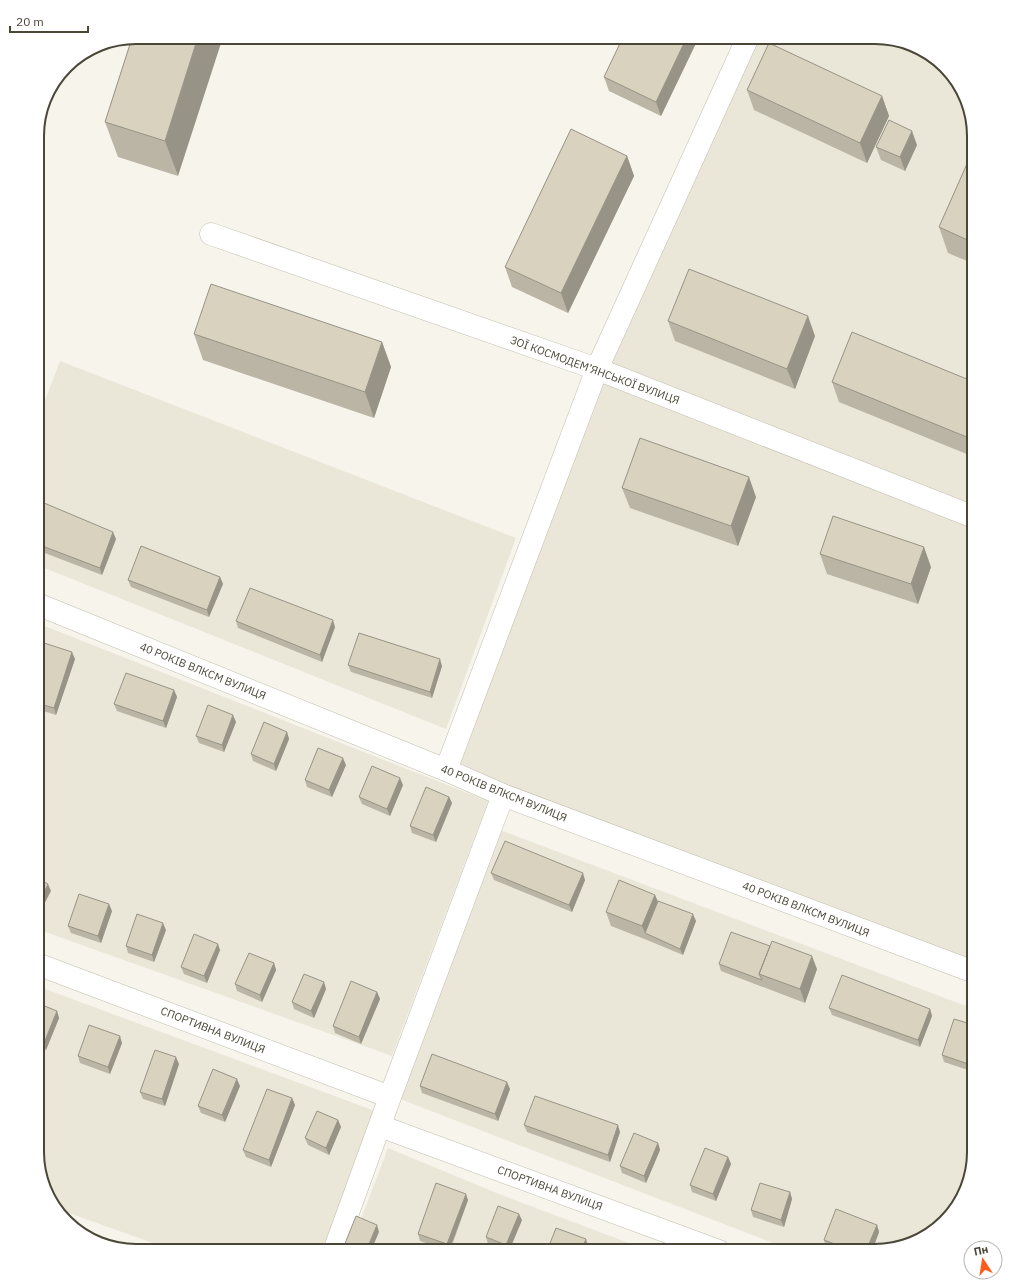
<svg xmlns="http://www.w3.org/2000/svg" width="1011" height="1288" font-family="'IBM Plex Sans',sans-serif">
	<style>
		.residential { fill: #eae7d9 }
		.lines { fill: none; stroke-linecap: round; stroke-linejoin: round }
		.street-casing { stroke: #c2bdad; stroke-width: 23 }
		.street { stroke: #fff; stroke-width: 22 }
		.wall { fill: #bab5a4 }
		.shaded-wall { fill: #979386 }
		.building { fill: #d8d2bf; stroke: #979386 }
		.labels { text-anchor: middle; stroke-width: 3; stroke-linejoin: round; paint-order: stroke }
		.street-label { font-size: 11px; fill: #4a4638; stroke: #fff }
		.rim { fill: none; stroke: #4a4638; stroke-width: 2 }
	</style>
	<rect width="100%" height="100%" fill="#f6f4eb"/>
	<path class="residential" d="M748,37H881L924,50L957,81L974,136V972L446,770L496,636Z
		M60,361L516,538L446,729L37,565V422Z
		M37,623L488,801L392,1056L37,929Z
		M500,830L974,1009V1152L961,1201L930,1234L875,1251H794L400,1099Z
		M37,986L375,1111L323,1251H175L55,1208L37,1152Z
		M388,1148L499,1194L650,1251H349Z"/>
	<g class="lines">
		<g class="street-casing">
			<path id="street" d="M211,234L597,369L974,517
				M37,604L446,770L503,795L974,972
				M446,770L597,369L748,37
				M37,964L390,1097
				M380,1126L719,1251
				M334,1251L390,1097L503,795"/>
		</g>
		<use href="#street" class="street"/>
	</g>
	<path class="wall" d="M699,37L661,116L609,91L604,77Z
		M132,38L178,176L118,157L105,122Z
		M747,90L882,96L889,116L867,163L754,110Z
		M917,145L905,171L881,160L876,147Z
		M974,148V264L948,253L939,227Z
		M627,156L634,176L568,313L512,287L505,267Z
		M668,321L815,336L795,389L675,341Z
		M194,334L382,342L391,367L374,418L203,360Z
		M832,382H974V457L839,402Z
		M622,488L756,497L738,546L630,508Z
		M37,500L116,539L102,575L37,550Z
		M820,554L931,567L918,604L827,574Z
		M220,577L223,584L209,617L131,587L128,580Z
		M236,621L335,627L322,662L238,628Z
		M75,659L56,715L37,709V664Z
		M348,665L442,666L432,698L351,672Z
		M174,690L177,697L166,728L117,711L114,704Z
		M236,722L224,752L199,743L196,736Z
		M287,732L289,739L276,771L253,761L251,754Z
		M346,765L332,797L307,787L305,780Z
		M403,785L390,816L362,804L359,797Z
		M449,797L452,803L436,842L412,833L410,826Z
		M491,873L585,880L572,912L494,880Z
		M655,895L658,901L696,921L683,955L647,940L611,926L606,912Z
		M112,911L101,943L71,933L68,926Z
		M166,930L154,962L128,953L126,946Z
		M220,950L207,983L184,974L181,967Z
		M274,963L276,970L262,1002L237,991L235,984Z
		M719,964L817,969L805,1003L721,971Z
		M324,982L326,989L314,1018L294,1009L292,1002Z
		M377,992L380,999L361,1044L335,1033L333,1026Z
		M37,1003L57,1011L59,1018L46,1050L37,1047Z
		M829,1008L930,1009L932,1016L920,1047L832,1015Z
		M974,1025V1072L944,1062L942,1055Z
		M122,1043L110,1074L80,1063L78,1056Z
		M179,1064L165,1106L143,1099L140,1092Z
		M240,1086L225,1122L201,1113L198,1106Z
		M420,1086L510,1089L498,1121L422,1093Z
		M292,1098L295,1105L271,1167L246,1157L243,1150Z
		M338,1120L341,1127L329,1155L308,1145L305,1138Z
		M524,1125L620,1132L610,1162L527,1132Z
		M658,1143L660,1150L646,1183L622,1173L620,1166Z
		M728,1157L731,1164L716,1201L692,1192L690,1185Z
		M790,1192L792,1199L784,1227L753,1217L751,1210Z
		M468,1200L450,1251L420,1241L418,1234Z
		M522,1220L509,1251H507L488,1244L486,1237Z
		M877,1225L879,1232L872,1251H837L826,1247L824,1240Z"/>
	<path class="shaded-wall" d="M198,37H223L178,176L165,141Z
		M687,37H699L661,116L656,102Z
		M882,96L889,116L867,163L860,143Z
		M912,131L917,145L905,171L900,157Z
		M627,156L634,176L568,313L561,293Z
		M808,316L815,336L795,389L787,369Z
		M382,342L391,367L374,418L365,392Z
		M749,477L756,497L738,546L731,526Z
		M113,532L116,539L102,575L100,568Z
		M924,547L931,567L918,604L911,584Z
		M220,577L223,584L209,617L207,610Z
		M333,620L335,627L322,662L320,655Z
		M72,652L75,659L56,715L54,708Z
		M440,659L442,666L432,698L430,692Z
		M174,690L177,697L166,728L163,721Z
		M233,715L236,722L224,752L222,745Z
		M287,732L289,739L276,771L274,764Z
		M343,758L346,765L332,797L329,790Z
		M400,778L403,785L390,816L387,809Z
		M449,797L452,803L436,842L433,835Z
		M583,873L585,880L572,912L569,905Z
		M48,884L51,891L37,918V906Z
		M655,895L660,908L645,933L642,926Z
		M109,904L112,911L101,943L98,936Z
		M693,914L696,921L683,955L680,949Z
		M163,923L166,930L154,962L152,955Z
		M218,944L220,950L207,983L204,976Z
		M812,956L817,969L805,1003L800,989Z
		M274,963L276,970L262,1002L260,995Z
		M324,982L326,989L314,1018L311,1011Z
		M377,992L380,999L361,1044L359,1037Z
		M930,1009L932,1016L920,1047L918,1040Z
		M57,1011L59,1018L46,1050L44,1043Z
		M120,1036L122,1043L110,1074L108,1067Z
		M176,1057L179,1064L165,1106L162,1099Z
		M237,1079L240,1086L225,1122L222,1115Z
		M507,1082L510,1089L498,1121L495,1114Z
		M292,1098L295,1105L271,1167L269,1160Z
		M338,1120L341,1127L329,1155L326,1148Z
		M618,1125L620,1132L610,1162L608,1155Z
		M658,1143L660,1150L646,1183L644,1176Z
		M728,1157L731,1164L716,1201L713,1194Z
		M790,1192L792,1199L784,1227L781,1220Z
		M466,1194L468,1200L449,1251L447,1244Z
		M519,1214L522,1220L509,1251L506,1245Z
		M377,1225L379,1232L371,1251H366Z
		M877,1225L879,1232L872,1251H866Z
		M586,1239L588,1246L586,1251H581Z"/>
	<path class="building" d="M136,37H198L165,141L105,122L132,38Z
		M623,37H687L656,102L604,77Z
		M769,43L882,96L860,143L747,90Z
		M889,120L912,131L900,157L876,147Z
		M571,129L627,156L561,293L505,267Z
		M974,148V243L939,227Z
		M689,269L808,316L787,369L668,321Z
		M211,284L382,342L365,392L194,334Z
		M852,332L974,382V440L832,382Z
		M640,438L749,477L731,526L622,488Z
		M37,500L113,532L100,568L37,544Z
		M833,516L924,547L911,584L820,554Z
		M141,546L220,577L207,610L128,580Z
		M250,588L333,620L320,655L236,621Z
		M359,633L440,659L430,692L348,665Z
		M44,643L72,652L54,708L37,703V664Z
		M126,673L174,690L163,721L114,704Z
		M208,705L233,715L222,745L196,736Z
		M264,722L287,732L274,764L251,754Z
		M318,748L343,758L329,790L305,780Z
		M372,766L400,778L387,809L359,797Z
		M426,787L449,797L433,835L410,826Z
		M505,841L583,873L569,905L491,873Z
		M37,878L48,884L37,906Z
		M619,880L655,895L642,926L606,912Z
		M79,894L109,904L98,936L68,926Z
		M658,901L693,914L680,949L645,933Z
		M137,914L163,923L152,955L126,946Z
		M731,932L770,946L759,974L762,980L719,964Z
		M194,934L218,944L204,976L181,967Z
		M772,941L812,956L800,989L759,974Z
		M249,953L274,963L260,995L235,984Z
		M304,974L324,982L311,1011L292,1002Z
		M842,975L930,1009L918,1040L829,1008Z
		M351,981L377,992L359,1037L333,1026Z
		M37,1003L57,1011L44,1043L37,1041Z
		M954,1019L974,1025V1066L942,1055Z
		M89,1025L120,1036L108,1067L78,1056Z
		M155,1050L176,1057L162,1099L140,1092Z
		M432,1054L507,1082L495,1114L420,1086Z
		M213,1069L237,1079L222,1115L198,1106Z
		M267,1089L292,1098L269,1160L243,1150Z
		M535,1096L618,1125L608,1155L524,1125Z
		M317,1111L338,1120L326,1148L305,1138Z
		M634,1133L658,1143L644,1176L620,1166Z
		M705,1148L728,1157L713,1194L690,1185Z
		M436,1183L466,1194L447,1244L418,1234Z
		M760,1183L790,1192L781,1220L751,1210Z
		M498,1206L519,1214L506,1245L486,1237Z
		M836,1209L877,1225L866,1251H853L824,1240Z
		M356,1216L377,1225L366,1251H342Z
		M556,1228L586,1239L581,1251H547Z"/>
	<g class="labels">
		<g class="street-label">
			<text transform="translate(595 370) rotate(20)" y="4">ЗОЇ КОСМОДЕМ’ЯНСЬКОЇ ВУЛИЦЯ</text>
			<text transform="translate(203 671) rotate(22)" y="4">40 РОКІВ ВЛКСМ ВУЛИЦЯ</text>
			<text transform="translate(504 793) rotate(22)" y="4">40 РОКІВ ВЛКСМ ВУЛИЦЯ</text>
			<text transform="translate(806 909) rotate(21)" y="4">40 РОКІВ ВЛКСМ ВУЛИЦЯ</text>
			<text transform="translate(213 1030) rotate(21)" y="4">СПОРТИВНА ВУЛИЦЯ</text>
			<text transform="translate(550 1188) rotate(20)" y="4">СПОРТИВНА ВУЛИЦЯ</text>
		</g>
	</g>
	<path d="M0 0H1011V1288H0ZM136 44H875A92 92 0 0 1 967 136V1152A92 92 0 0 1 875 1244H136A92 92 0 0 1 44 1152V136A92 92 0 0 1 136 44Z" fill="#fff" fill-rule="evenodd"/>
	<path class="rim" d="M136 44H875A92 92 0 0 1 967 136V1152A92 92 0 0 1 875 1244H136A92 92 0 0 1 44 1152V136A92 92 0 0 1 136 44Z"/>
	<g transform="translate(983 1260) rotate(348)"><circle r="19" fill="#ffffff" stroke="#b7b5af"/>
	<path d="M0-3L7 15L0 10L-7 15Z" fill="#ff5a18"/>
	<text y="-6" font-size="11" font-weight="bold" text-anchor="middle" fill="#4a4638">Пн</text>
	</g>
	<path d="M10 26v6h78v-6" fill="none" stroke="#4a4638" stroke-width="2"/>
	<text x="16" y="26" font-size="12" fill="#4a4638" stroke="#ffffff" stroke-width="3" paint-order="stroke">20 m</text>
</svg>
